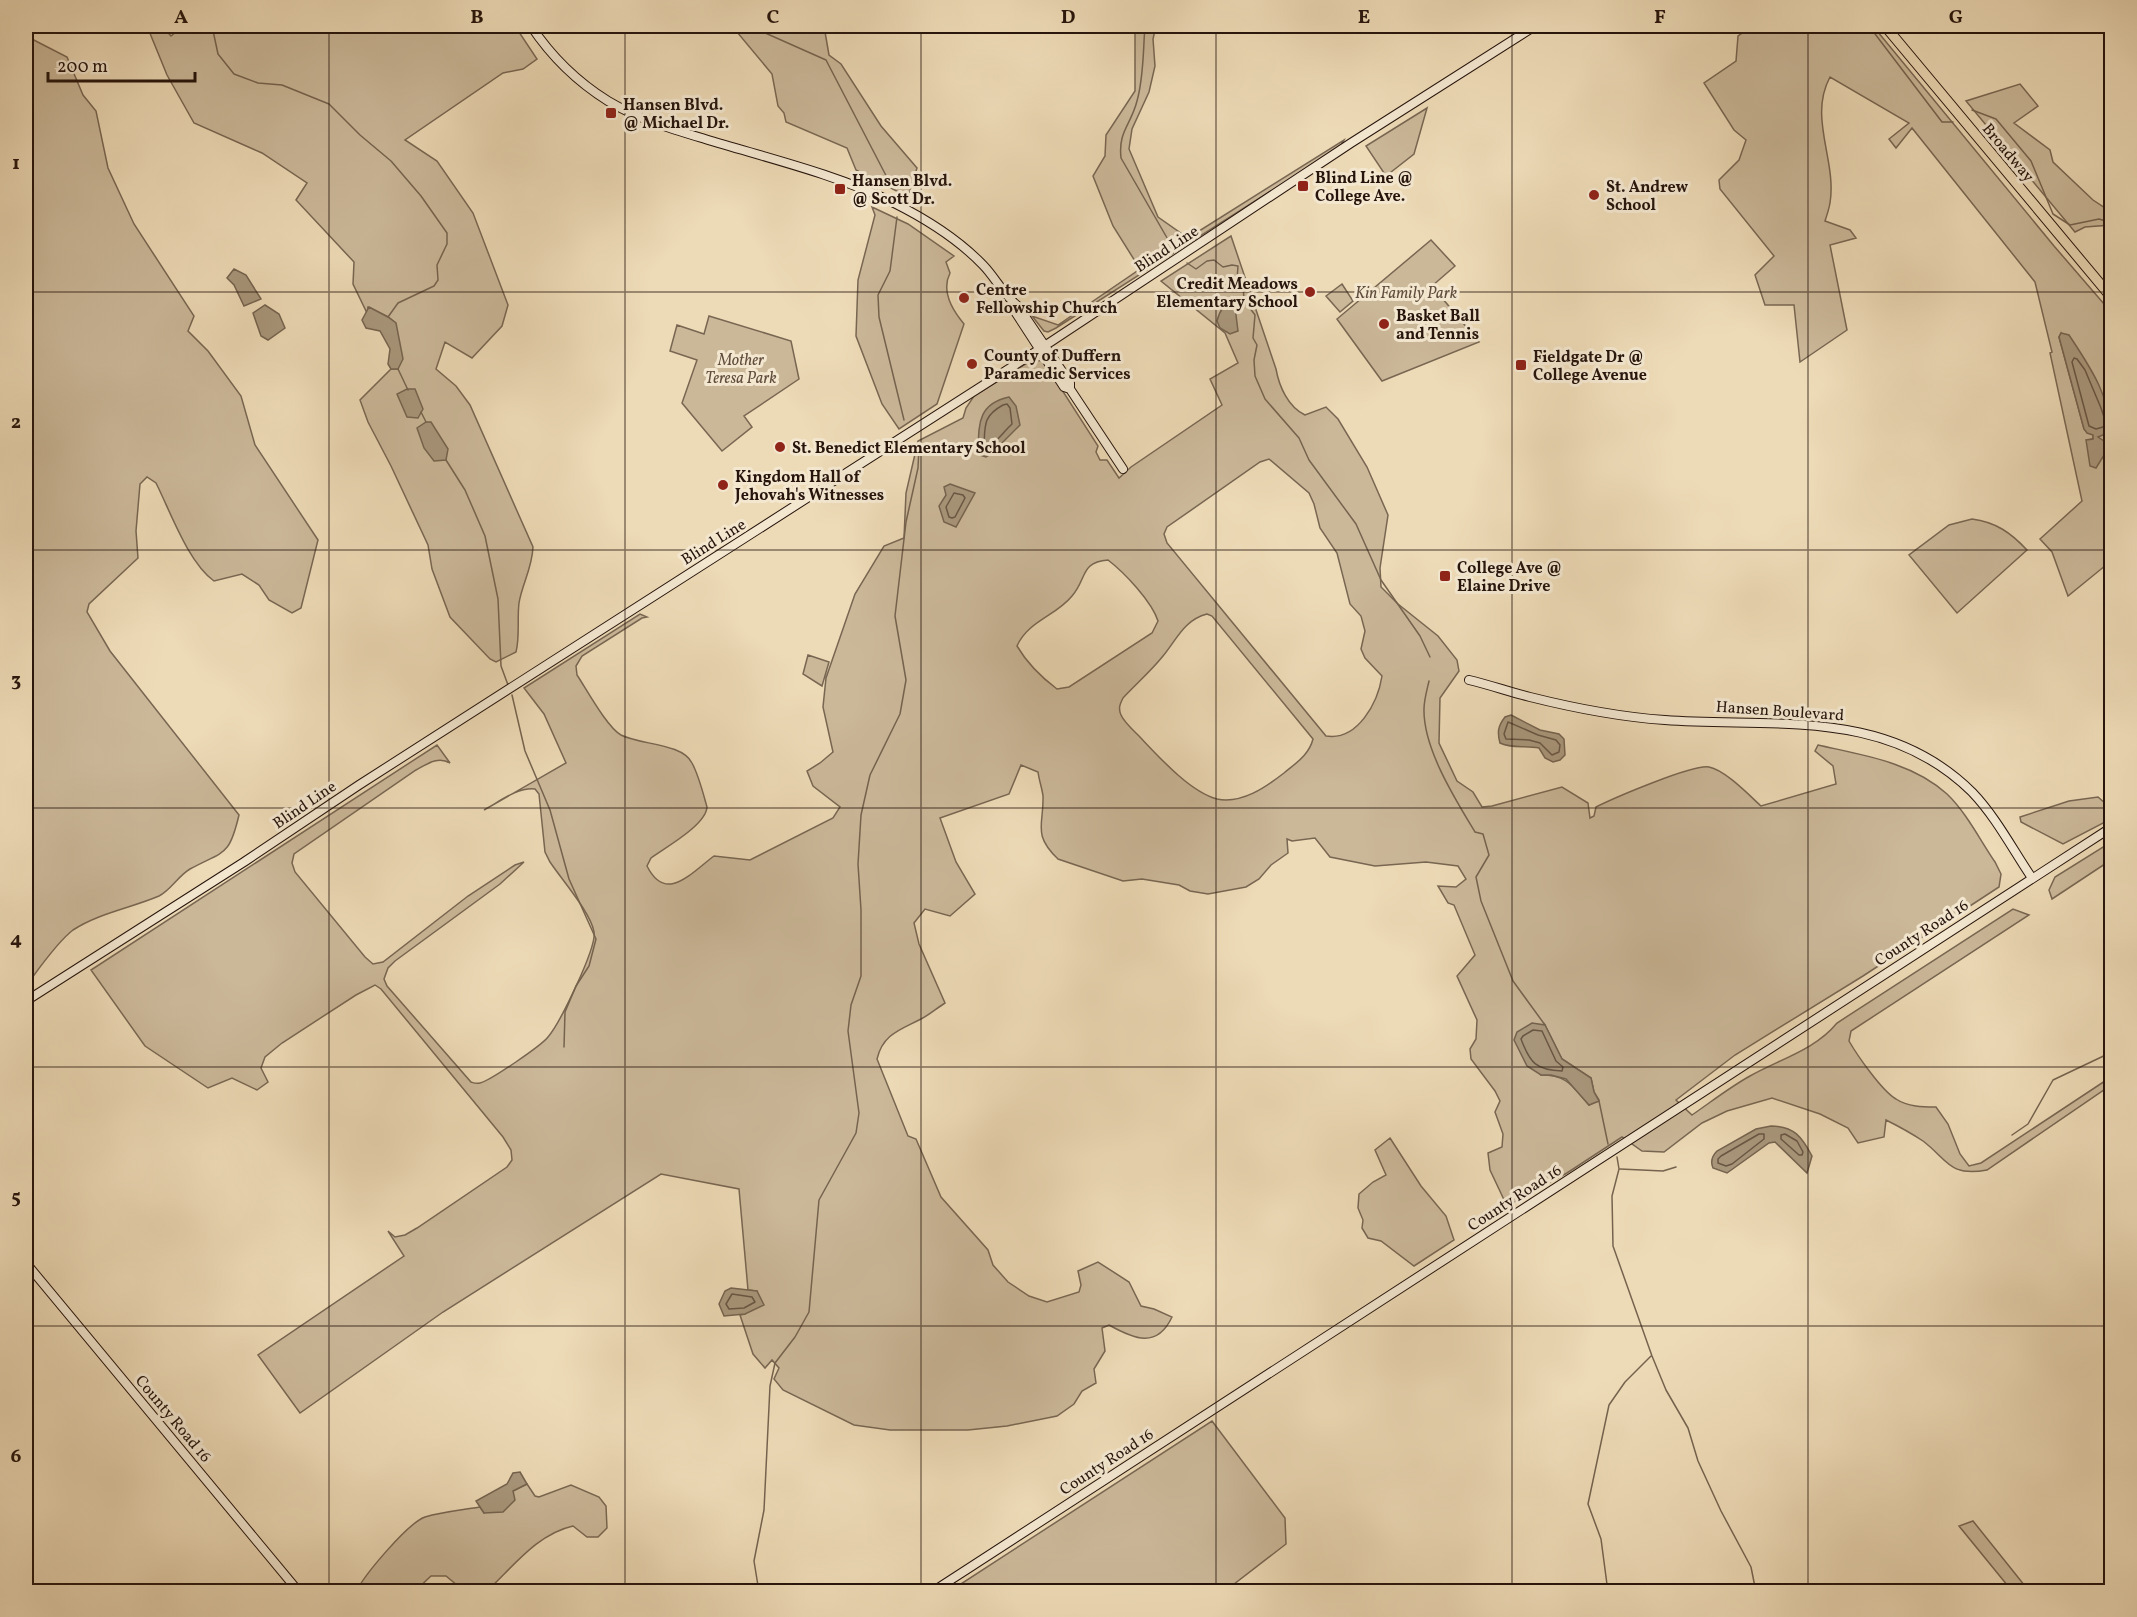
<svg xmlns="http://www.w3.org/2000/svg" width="2137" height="1617" font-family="Vollkorn,serif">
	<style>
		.green { fill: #cbb899; stroke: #786652; stroke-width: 1.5; fill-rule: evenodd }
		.water { fill: #a9977c; stroke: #75634f; stroke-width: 1.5 }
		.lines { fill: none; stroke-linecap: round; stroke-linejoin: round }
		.shore { stroke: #685644; stroke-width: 1.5 }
		.stream { stroke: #75634f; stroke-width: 1.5 }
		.secondary-casing { stroke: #26140c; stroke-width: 10 }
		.primary-casing { stroke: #26140c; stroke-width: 11 }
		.secondary { stroke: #f3e7d0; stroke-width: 8 }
		.primary { stroke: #eddab6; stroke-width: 9 }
		.grid { fill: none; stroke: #26140c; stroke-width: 1.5; stroke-opacity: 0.55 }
		.poi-dot { fill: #8f2418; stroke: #f3e7d0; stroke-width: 2 }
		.labels { text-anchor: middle; stroke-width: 6; stroke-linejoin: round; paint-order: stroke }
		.poi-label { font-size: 16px; font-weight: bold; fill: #26140c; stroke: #f3e7d0; text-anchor: start }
		.street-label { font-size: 16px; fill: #26140c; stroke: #f3e7d0 }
		.park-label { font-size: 16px; font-style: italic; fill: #604d3d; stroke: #f3e7d0 }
		.neatline { fill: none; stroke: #26140c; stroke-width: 2 }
		.grid-label { font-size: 20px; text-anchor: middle; font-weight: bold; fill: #26140c }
	</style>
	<rect width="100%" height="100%" fill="#eddab6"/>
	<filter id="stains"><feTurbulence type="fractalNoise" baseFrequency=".00333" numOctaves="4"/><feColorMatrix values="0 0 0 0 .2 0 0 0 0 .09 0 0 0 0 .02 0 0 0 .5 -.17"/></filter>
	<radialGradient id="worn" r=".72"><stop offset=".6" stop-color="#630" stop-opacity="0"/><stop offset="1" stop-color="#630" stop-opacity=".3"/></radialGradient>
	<path class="green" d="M147,26H162L171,36L183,26H515L537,59L523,69L503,73L405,140L437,161L473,213L508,305L502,326L472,358L445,342L436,369L456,386L470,405L533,547C532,569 522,584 519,603C517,619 520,636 516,652L496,662L490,659L450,617L432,569L428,545L391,466L368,422L360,400L391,369H398L394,322L388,317L368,307L367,313L353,284L354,262L296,200L307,183L262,153L194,123L167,75Z
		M732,26H824L829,55L841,64L881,126L917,168L908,197L856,170L847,148L786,122L784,113L778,106L772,74Z
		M1133,26H1156L1153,39L1155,66L1149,92L1132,129L1129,149L1158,217L1188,238L1344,140L1341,146L1056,328L1048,332L1044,331L1032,316L1058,325L1140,269L1113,226L1093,176L1105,156L1106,135L1135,91V33Z
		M1753,26H1873L2054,246L2111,312V561L2068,596L2052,552L2040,539L2082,501L2050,353L2052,352L2035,282L1912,128L1896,148L1889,139L1909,123L1830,77C1808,118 1837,160 1830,203C1829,209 1827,215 1825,221L1850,230L1856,238L1830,245L1847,330L1800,362L1794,305H1765L1755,275L1774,256L1720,189L1719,180L1739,160L1746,140L1734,130L1704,83L1736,61L1738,36ZM2061,333L2102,434L2097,437L2100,439L2087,440L2093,439V434L2084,429L2059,337Z
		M26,36L67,57L83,95L96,111L108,168L134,224L194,316L188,331L208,351L241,396L255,445L318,540L301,608L292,613L269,600L259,585L242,574L214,581C188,562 171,513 156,483L147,477L140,484L136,531L138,558L89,604L87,612L110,651L239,815C229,857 225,850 190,869C178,876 171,890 159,896C131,908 99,913 73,930C57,942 38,970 26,986Z
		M2020,84L2038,106L2014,123L2050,150L2053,162L2093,200L2111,212V225L2085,227L2075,232L1966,101Z
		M1427,108L1414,154L1386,176L1366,146Z
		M872,207L908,224L954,256L946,262L950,273C941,291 953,311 964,324L937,404L899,429L882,404L856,336L858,280L875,215Z
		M1231,236L1276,369C1279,386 1288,407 1305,415L1326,407L1338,419L1367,467L1388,515L1380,568L1381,587L1398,604L1438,636L1457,660L1459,671L1440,698L1439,743L1457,781L1473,792L1482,807L1492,806L1562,787L1588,803L1590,818L1594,816L1596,807C1614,798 1693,764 1709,767C1725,770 1749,795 1761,806L1836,784L1833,766L1815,751L1818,745C1862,755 1912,762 1947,794C1966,812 1980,840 1995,862L2001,874L1999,887L1863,976L1735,1055L1676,1100L1692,1115C1711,1102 1730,1087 1750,1076C1780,1059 1815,1050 1837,1023L2013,909L2029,915L1851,1031L1849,1041C1857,1055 1882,1091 1896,1099C1908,1107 1923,1107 1936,1107L1948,1124L1960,1154L1969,1166L1981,1163L2111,1077V1085L1987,1170C1949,1177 1948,1160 1923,1141C1911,1133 1898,1126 1886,1120L1884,1137L1858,1143L1848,1128L1820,1114L1772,1098L1727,1111L1702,1123L1664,1152L1642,1151L1622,1137L1567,1173L1509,1205L1506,1204L1490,1170L1488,1153L1502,1147L1503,1134L1495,1112L1500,1101L1495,1091L1471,1059L1470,1049L1476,1039L1477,1020L1457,976L1475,955L1454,905L1448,903L1438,886L1456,887L1466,879L1458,866L1426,862L1375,866L1330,857L1315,838L1292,841L1287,839L1288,853L1271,865L1259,879L1246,887L1208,894L1190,891L1179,885L1142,879L1123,881L1058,859C1032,834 1044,825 1043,796C1042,788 1039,780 1038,772L1021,765L1009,794L940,818L956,862L975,894L950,916L925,909L914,923L919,944L945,1003C937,1008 929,1015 921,1019C900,1030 883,1034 877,1059L908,1136L916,1139L941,1197L988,1250L993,1265L1008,1282L1029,1296L1047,1302L1079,1292L1081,1285L1078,1271L1098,1262L1129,1282L1141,1306L1154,1309L1172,1317C1157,1349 1134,1339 1109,1325L1102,1328L1105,1351L1094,1369L1096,1383L1082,1391L1074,1404L1057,1416L1007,1426L968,1430H890L854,1425L783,1390L774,1379L779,1368L772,1360L765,1368L753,1354L740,1315L745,1314L757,1291L748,1290L739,1189L661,1174L443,1312L300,1413L258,1355L404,1256L388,1231L395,1237L405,1235L417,1228L507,1167L512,1160L511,1150L503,1137L381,989L375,985L356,995L282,1043L265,1057L261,1068L268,1082L257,1090L232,1078L208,1088L145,1046L91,970L437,745L450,763C438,756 427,764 416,770L294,854L292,863L295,872L365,957L373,964L383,962L468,896L515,865L524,862L500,884L395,961L388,968L384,979L387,986L471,1082C474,1083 476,1084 480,1083C490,1081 542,1045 548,1037C560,1023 597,947 594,932C591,913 562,880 550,862L545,852L539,794L535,789C517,787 499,802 484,810L566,763L544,714L524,688L640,614L647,617L642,618L582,656L576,666L577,675C587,690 607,727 621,735C640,745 682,743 692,763C699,776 703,793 707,807C706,825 666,847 651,858L647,866C666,904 691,873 714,856L750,860L833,818L840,807L813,786L807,771L820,763L833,752L823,707L826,678L855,594L884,546L904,538L906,493L918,441L963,418L966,408L974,396L1032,360L1042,361L1046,365L1098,446L1096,452L1100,460H1107L1119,478L1131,467L1222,405L1210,379L1238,363L1225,333L1161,281ZM1269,459L1309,493L1314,504L1320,528L1337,553L1350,604L1361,616L1365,631L1361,649L1365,658L1382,676C1378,702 1358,741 1326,736L1167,543L1164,534L1167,527L1260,462ZM1108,560C1125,573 1152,602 1158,621L1152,633L1069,687L1057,689C1041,677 1027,663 1017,646C1028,621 1056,616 1072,596C1087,579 1080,562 1108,560ZM1207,614L1212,616L1313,739C1309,755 1296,763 1284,773C1266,787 1242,804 1217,799C1190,792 1158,756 1139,736C1133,730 1124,722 1121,715C1118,708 1120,704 1123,698C1136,684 1151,671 1163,656C1177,639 1184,620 1207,614ZM1545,1025L1562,1059L1591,1078L1594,1092L1599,1100L1589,1105C1572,1086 1568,1075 1541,1075Z
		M1431,240L1455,266L1432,286L1479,342L1382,381L1337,319Z
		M1342,284L1353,301L1340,312L1326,296Z
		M709,316L791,341L799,379L744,416L752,427L722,451L682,403L697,360L670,351L677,325L704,334Z
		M1972,519C1996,522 2011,533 2027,550L1957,613L1909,555L1949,525Z
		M808,655L829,662L822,686L803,674Z
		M2098,797L2106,804L2111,819L2063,844L2021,822L2020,817L2069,801Z
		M2111,842V860L2052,899L2049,890L2055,877Z
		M1390,1138L1421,1186L1446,1216L1454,1240L1414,1266L1381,1241L1368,1238L1362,1228L1363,1220L1358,1208L1359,1194L1373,1182L1386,1175L1375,1150Z
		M1212,1421L1285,1518L1286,1544L1225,1591H950Z
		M527,1484L535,1496L539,1497L571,1485L599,1497L606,1506L607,1528L598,1537H587L573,1526C537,1534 513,1567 487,1591H464L446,1576H431L415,1591L356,1592C364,1575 408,1523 425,1517C442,1512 462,1510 480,1507L484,1513L513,1491Z
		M1973,1521L2029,1591H2012L1959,1526Z"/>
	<path class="water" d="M234,269L246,275L261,299L244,306L234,285L227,278Z
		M1232,301L1235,307L1238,331L1230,334L1220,328L1217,321C1219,313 1223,304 1232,301Z
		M265,305L279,314L285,328L268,340L261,336L253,313Z
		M369,307L388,317L396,323L403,359L398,369H391L388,364L390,349L380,331L366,328L362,320Z
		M2061,333L2069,335C2086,361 2114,400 2108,433L2098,437L2107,443L2106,452L2096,468L2090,466L2086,440L2093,439V435L2087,433L2084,429L2059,337Z
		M407,389H415L423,409L418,418L407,417L397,394Z
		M1009,397L1016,406L1020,425L991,454L986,457L980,455L978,452C979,425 977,404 1009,397Z
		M426,422H431L448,449L446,460L434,461L424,448L417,428Z
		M950,484L975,493L956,527L944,522L939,506L946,495L944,487Z
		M1511,715L1540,730L1559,734L1564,739L1565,755L1560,760L1553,762L1545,758L1539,748C1526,745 1511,749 1500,743C1497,732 1498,726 1505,717Z
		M1532,1023L1545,1025L1562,1059L1591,1078L1594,1092L1599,1101L1589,1105L1566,1079L1551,1075H1541L1527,1066L1514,1040L1517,1032Z
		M1771,1126C1794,1126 1802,1137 1812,1156L1807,1173L1775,1142L1769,1143L1727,1173L1713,1168C1710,1161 1712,1156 1717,1151L1756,1129Z
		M731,1288L757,1291L764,1305L745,1314L724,1316L719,1304L725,1291Z
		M520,1472L527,1484L513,1491L515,1500L503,1512L484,1513L476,1501L507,1484L513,1473Z"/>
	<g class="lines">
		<path class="shore" d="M2074,358L2077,359L2085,370L2101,408L2106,423L2103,427L2096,429L2089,426L2072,362Z
			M1003,405L1007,404L1010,408L1012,424C1003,432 996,444 986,448L984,446C985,425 983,416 1003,405Z
			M954,493L963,495L965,498L955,517L952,518L949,517L946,507Z
			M1508,722L1538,735L1556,740L1560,745L1559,752L1552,755L1540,743L1529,740L1506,739L1504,734Z
			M1533,1030L1542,1031L1556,1061L1563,1067L1562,1071C1536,1070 1530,1063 1521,1039L1523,1036Z
			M1759,1134H1764V1139L1732,1164L1726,1166L1718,1163V1159L1721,1156Z
			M1785,1134L1797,1141L1803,1152L1802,1155H1799L1781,1139V1135Z
			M732,1294L752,1297L755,1302L744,1308L729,1309L726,1304Z"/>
		<path class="stream" d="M212,26L218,54L234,74L258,83L282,85L329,104L360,135L391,161L421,196L447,233V244L437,265L438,280L434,286L398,303L388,317
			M758,26L763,32L826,60L893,189
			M1145,26C1143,50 1144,76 1137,101C1131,125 1118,131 1121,158L1174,250
			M1869,26L1942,122H1953
			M1972,110L1996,119L2031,161L2053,214L2070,225L2099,219L2112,223
			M897,217L890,271L878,295L879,317L904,420
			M1187,263L1196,269L1207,261L1214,260L1223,267L1232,265L1238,266L1237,279L1243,284L1244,300L1255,315L1253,338L1257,345L1254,360L1255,376L1265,399L1299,438L1309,460L1356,524L1381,580L1420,636L1430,657
			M398,369L408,390
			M421,412L426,422
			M446,460L465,490L485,536L498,599L501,666L508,685
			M1429,681C1427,690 1424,700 1424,709C1423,748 1455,799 1475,832L1483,834L1489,855L1476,877L1481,901L1513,981L1545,1025
			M512,695L525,751L550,810L569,879L596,939L589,966L576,986L565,1012L564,1047
			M1599,1101L1608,1144
			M2012,1135L2028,1124L2053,1080L2112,1052
			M1617,1157L1619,1169L1612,1196L1613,1246L1652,1356L1666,1390L1688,1428L1698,1461L1721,1511L1751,1567L1756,1592
			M1620,1169L1663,1171L1676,1167
			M759,1592L754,1561L764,1510L770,1386L775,1363L795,1337L809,1312L819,1200L856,1133L859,1113L848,1031L851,1005L861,976V910L858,864L861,815L870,775L900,714L906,680L895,616L906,522L918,468L919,447
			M1608,1592L1601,1539L1588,1504L1609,1405L1625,1382L1651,1356"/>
		<g class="secondary-casing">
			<path id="secondary" d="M531,26C551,56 576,81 608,101C638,119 672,129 705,139C767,158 836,174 894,203C926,219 958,239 983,265C995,277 1004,296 1018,306L1070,383V389L1123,469
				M1012,301L1014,310L1064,387L1070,389
				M1469,680C1490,685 1510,692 1530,697C1574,708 1620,717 1665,720C1774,728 1886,707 1972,792C1996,817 2013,850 2032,878
				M26,1001L244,862L359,785L1043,347L1351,143L1535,26
				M26,1263L299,1592
				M932,1592L2112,827"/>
		</g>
		<g class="primary-casing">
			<path id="primary" d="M1885,26L2112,298"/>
		</g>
		<use href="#secondary" class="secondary"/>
		<use href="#primary" class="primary"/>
	</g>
	<path class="grid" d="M329,26V1592M625,26V1592M921,26V1592M1216,26V1592M1512,26V1592M1808,26V1592M26,292H2112M26,550H2112M26,808H2112M26,1067H2112M26,1326H2112"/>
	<g class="poi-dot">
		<rect x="605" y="107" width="12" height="12" rx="3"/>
		<rect x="1297" y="180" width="12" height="12" rx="3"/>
		<rect x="834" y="183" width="12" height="12" rx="3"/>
		<circle cx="1594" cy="195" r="6"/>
		<circle cx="1310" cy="292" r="6"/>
		<circle cx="964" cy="298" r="6"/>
		<circle cx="1384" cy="324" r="6"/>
		<circle cx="972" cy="364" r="6"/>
		<rect x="1515" y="359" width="12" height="12" rx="3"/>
		<circle cx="780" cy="447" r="6"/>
		<circle cx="723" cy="485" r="6"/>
		<rect x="1439" y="570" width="12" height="12" rx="3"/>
	</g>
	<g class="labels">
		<g class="poi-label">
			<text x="623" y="110">Hansen Blvd.<tspan x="623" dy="18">@ Michael Dr.</tspan></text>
			<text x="1315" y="183">Blind Line @<tspan x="1315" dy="18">College Ave.</tspan></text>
			<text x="852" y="186">Hansen Blvd.<tspan x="852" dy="18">@ Scott Dr.</tspan></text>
			<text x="1606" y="192">St. Andrew<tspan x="1606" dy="18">School</tspan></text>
			<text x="1298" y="289" text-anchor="end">Credit Meadows<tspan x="1298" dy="18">Elementary School</tspan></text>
			<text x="976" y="295">Centre<tspan x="976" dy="18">Fellowship Church</tspan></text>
			<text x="1396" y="321">Basket Ball<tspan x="1396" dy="18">and Tennis</tspan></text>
			<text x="984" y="361">County of Duffern<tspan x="984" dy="18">Paramedic Services</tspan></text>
			<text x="1533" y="362">Fieldgate Dr @<tspan x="1533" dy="18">College Avenue</tspan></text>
			<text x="792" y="453">St. Benedict Elementary School</text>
			<text x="735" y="482">Kingdom Hall of<tspan x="735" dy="18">Jehovah's Witnesses</tspan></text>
			<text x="1457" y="573">College Ave @<tspan x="1457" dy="18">Elaine Drive</tspan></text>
		</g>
		<g class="street-label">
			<text transform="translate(2009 152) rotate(50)" y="6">Broadway</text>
			<text transform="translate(1166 248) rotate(-33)" y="6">Blind Line</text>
			<text transform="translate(713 541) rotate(-32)" y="6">Blind Line</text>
			<text transform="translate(1780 710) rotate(4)" y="6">Hansen Boulevard</text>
			<text transform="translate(304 804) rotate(-34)" y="6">Blind Line</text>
			<text transform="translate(1921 932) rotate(-33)" y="6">County Road 16</text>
			<text transform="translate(1514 1197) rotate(-33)" y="6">County Road 16</text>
			<text transform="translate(174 1418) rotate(50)" y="6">County Road 16</text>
			<text transform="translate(1106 1461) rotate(-33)" y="6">County Road 16</text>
		</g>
		<g class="park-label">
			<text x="1406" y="298">Kin Family Park</text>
			<text x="741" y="365">Mother<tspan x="741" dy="18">Teresa Park</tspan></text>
		</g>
	</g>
	<rect width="2137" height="1617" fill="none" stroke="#eddab6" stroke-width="66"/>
	<path d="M48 72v9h147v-9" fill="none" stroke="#26140c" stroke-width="3"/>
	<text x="57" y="72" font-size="18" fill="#26140c" stroke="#f3e7d0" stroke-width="4.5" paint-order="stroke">200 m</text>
	<rect x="33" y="33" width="2071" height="1551" class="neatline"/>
	<g class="grid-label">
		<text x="181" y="23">A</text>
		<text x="477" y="23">B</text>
		<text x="773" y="23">C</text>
		<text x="1068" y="23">D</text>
		<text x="1364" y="23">E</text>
		<text x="1660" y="23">F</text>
		<text x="1956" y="23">G</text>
		<text x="16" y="169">1</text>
		<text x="16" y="428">2</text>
		<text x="16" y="686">3</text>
		<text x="16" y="945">4</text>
		<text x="16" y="1203">5</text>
		<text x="16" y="1462">6</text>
	</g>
	<rect width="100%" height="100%" filter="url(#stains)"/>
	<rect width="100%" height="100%" fill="url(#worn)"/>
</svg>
